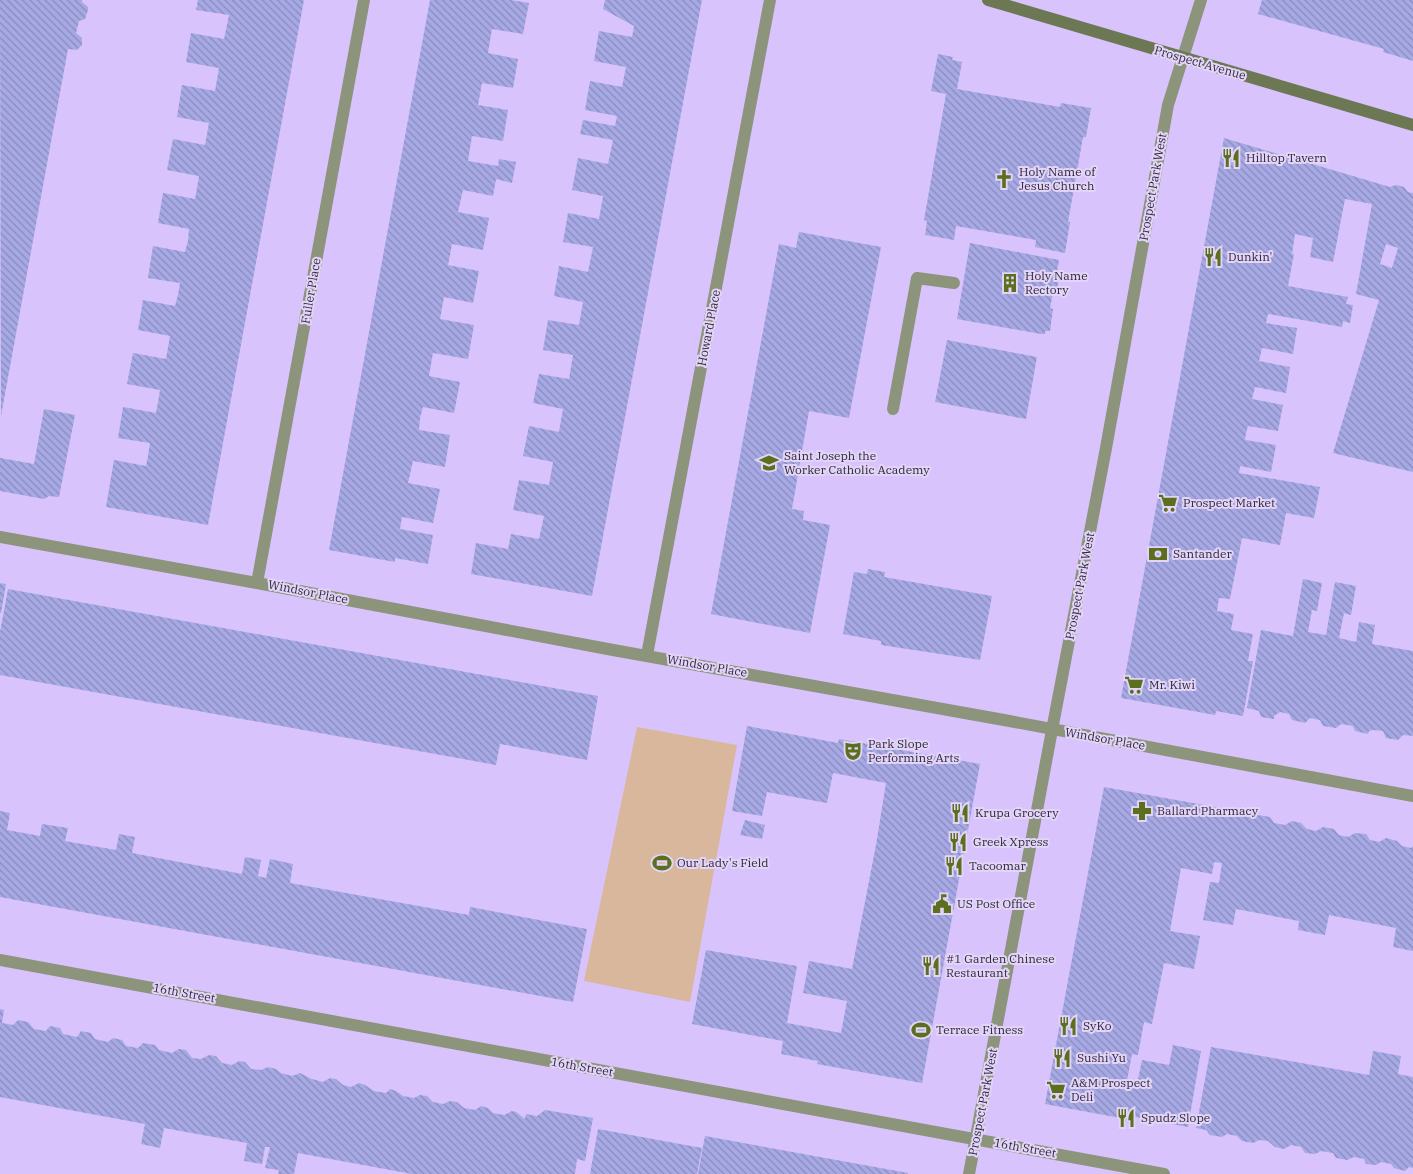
<svg xmlns="http://www.w3.org/2000/svg" width="1413" height="1174" font-family="'IBM Plex Serif',serif">
	<style>
		.pitch { fill: #d8b79c }
		.building { fill: url(#building-back-hatch); fill-rule: evenodd }
		.lines { fill: none; stroke-linecap: round; stroke-linejoin: round }
		.lane { stroke: #8c947c; stroke-width: 12 }
		.street { stroke: #8c947c; stroke-width: 12 }
		.secondary { stroke: #6c7753; stroke-width: 12 }
		.labels { text-anchor: middle; stroke-width: 4; stroke-linejoin: round; paint-order: stroke }
		.street-label { font-size: 12px; fill: #31283d; stroke: #e2d5f7 }
		.poi-label { font-size: 12px; fill: #31283d; stroke: #e2d5f7; text-anchor: start }
	</style>
	<defs>
		<pattern id="building-back-hatch" width="6" height="6" patternUnits="userSpaceOnUse" patternTransform="scale(1.25)"><rect width="6" height="6" fill="#a7a9e5"/><path d="M-1 5l2 2M0 0l6 6M5-1l2 2" fill="none" stroke="#898abb"/></pattern>
	</defs>
	<rect width="100%" height="100%" fill="#d9c3fc"/>
	<path class="pitch" d="M637,727L737,745L690,1002L584,981Z"/>
	<path class="building" d="M0,0H82V2L88,7V10L85,19L79,21L76,33L82,38V45L77,50L68,49L1,416Z
		M198,0H304L208,525L106,507L114,460L146,466L148,456L150,443L118,438L123,407L156,413L158,402L160,390L127,384L133,353L166,359L170,336L138,330L143,300L175,306L178,295L180,283L148,278L153,246L185,252L188,241L189,229L158,223L163,193L195,199L197,188L199,176L167,170L173,139L205,145L209,123L177,117L182,85L215,91L219,68L186,62L191,33L224,39L229,15L196,10Z
		M430,0H511L529,3L523,34L492,29L488,53L518,59L513,88L482,83L478,105L508,110L503,141L472,136L468,161L498,166L499,159L516,162L512,183L496,179L493,196L463,190L458,212L489,218L483,250L452,244L450,255L448,265L479,271L473,303L444,297L440,319L474,325L468,359L433,353L429,376L460,382L454,413L423,407L420,418L419,430L450,435L445,467L413,461L408,483L440,489L433,523L402,517L400,529L433,535L428,564L395,558V562L329,550Z
		M605,0H702L592,596L471,574L476,543L508,549L511,534L539,539L544,516L513,510L519,480L549,485L553,462L523,456L529,426L559,432L563,409L533,403L539,374L569,379L573,355L543,350L548,320L579,325L583,302L554,296L559,266L588,272L593,247L563,242L568,213L599,219L603,196L572,190L578,158L608,164L613,140L580,134L583,120L615,126L617,116L585,110L590,81L622,87L626,67L594,61L599,31L632,37L634,26L603,9Z
		M1262,0H1413V61L1383,52L1384,49L1258,14Z
		M938,54L953,57L952,60L962,62L957,89L1060,107L1061,103L1091,108L1086,137H1083L1068,222H1070L1065,253L1035,247L1036,240L956,226L954,240L925,235L927,221L924,220L946,94L931,91Z
		M1224,138L1390,187L1396,185L1404,187L1408,192L1413,193V472L1333,453L1379,300L1356,294L1372,204L1345,199L1333,262L1310,257L1313,238L1295,234L1292,254H1294L1288,286L1348,297L1346,304L1353,305L1350,323L1343,321L1342,327L1268,314L1266,323L1297,328L1293,354L1262,348L1259,361L1290,367L1286,393L1255,387L1252,399L1283,405L1278,431L1248,426L1246,433L1245,440L1276,445L1271,472L1240,466L1239,473L1320,487L1314,518L1286,513L1280,545L1242,538L1230,599L1219,598L1217,611L1234,614L1231,630L1253,634L1248,661H1253L1243,716L1216,711L1215,715L1121,698ZM1386,244L1398,248L1392,268L1380,264Z
		M799,232L881,247L849,418L809,411L792,509L804,511L803,520L830,525L810,633L711,614L779,244L796,248Z
		M970,243L1059,260L1057,272L1060,273L1056,294L1053,293L1050,308L1053,309L1050,331H1045V334H1041L957,319Z
		M947,340L1037,357L1026,419L935,402Z
		M44,409L75,415L59,497L49,496L44,499L0,491V458L34,464Z
		M868,569L885,572L884,577L992,596L980,660L881,645V641L843,634L854,572L867,574Z
		M1303,579L1322,583L1317,611L1312,610L1308,632L1326,635L1335,582L1356,586L1351,615L1344,613L1339,638L1356,642L1359,622L1375,625L1372,644L1413,651V736L1403,735L1398,740L1386,738L1383,731L1373,730L1369,731L1368,734L1355,731L1353,726L1341,724L1336,728L1323,726L1320,720L1310,718L1305,723L1292,720L1289,714L1280,712L1274,716V719L1261,717L1259,711L1247,708L1261,630L1293,636Z
		M0,583L6,584L1,613H0Z
		M8,589L598,696L587,760L500,744L496,765L0,675V632Z
		M747,726L838,743L839,739L980,764L922,1083L817,1064L818,1061L781,1054L783,1041L692,1024L706,950L797,966L787,1023L841,1033L847,1001L803,993L809,961L852,969L876,845L886,783L833,773L827,803L767,792L762,816L732,811Z
		M1104,787L1254,814L1253,819L1258,815L1270,817L1274,823L1285,825L1292,821L1301,823L1307,829L1316,831L1323,827L1334,829L1339,835L1348,837L1355,833L1366,834L1370,840L1379,842L1386,838L1397,841L1402,846L1411,848L1413,846V951L1393,947L1396,928L1329,915L1325,935L1298,930L1299,921L1236,909L1233,925L1203,920L1210,882L1219,883L1222,863L1214,862L1212,874L1181,868L1170,931L1200,936L1194,969L1164,963L1152,1024L1144,1022L1138,1055L1132,1054L1126,1086L1136,1089L1142,1060L1169,1065L1173,1045L1201,1051L1188,1127L1131,1116L1130,1123L1120,1121V1118L1045,1104Z
		M0,811L10,813L7,830L40,836L42,824L68,828L65,841L116,850L119,834L135,837L132,853L242,874L245,857L261,860L258,876L266,878L270,859L293,864L290,883L469,915L470,907L587,929L573,1002L0,897Z
		M745,820L765,825L762,839L740,835Z
		M0,1009L4,1010L2,1023L13,1025L18,1020L28,1022L34,1029L46,1031L50,1026L60,1028L63,1034L77,1037L81,1031L91,1033L95,1039L108,1042L113,1038L122,1040L126,1046L138,1048L143,1043L155,1045L159,1050L172,1053L179,1049L186,1050L192,1058L201,1059L209,1055L216,1056L222,1063L232,1065L239,1061L245,1062L251,1069L261,1070L268,1067L276,1069L281,1073L292,1076L300,1073L312,1079L323,1082L330,1078L336,1079L343,1085L351,1087L359,1083L365,1085L374,1091L386,1093L390,1089L396,1091L403,1096L414,1098L420,1095L427,1096L433,1102L443,1104L450,1101L457,1102L464,1108L475,1110L481,1106L488,1108L493,1113L504,1115L512,1111L516,1112L525,1119L526,1114L537,1116L545,1110L593,1118L585,1161L577,1159L575,1174H412L298,1153L294,1174H278L279,1170L265,1168L270,1147H265L262,1164L244,1161L247,1143L164,1128L160,1148L141,1144L145,1124L0,1097Z
		M1211,1047L1369,1075L1373,1051L1401,1056L1398,1074L1413,1077V1168L1409,1167L1405,1171L1394,1168L1391,1164L1381,1162L1376,1165L1366,1164L1364,1159L1354,1157L1347,1160L1336,1158L1333,1153L1321,1151L1315,1154L1305,1153L1301,1147L1291,1145L1284,1149L1275,1147L1268,1141L1259,1140L1253,1143L1242,1141L1237,1136L1227,1134L1222,1137L1210,1135L1206,1130L1196,1128Z
		M598,1129L702,1148L697,1174H590Z
		M705,1136L908,1173V1174H698Z"/>
	<g class="lines">
		<path class="lane" d="M893,409L917,278L954,283"/>
		<path class="street" d="M0,537L257,583L613,650L1004,720L1413,796
			M257,583L364,0
			M647,655L770,0
			M0,960L1164,1174
			M969,1174L1052,730L1106,448L1168,105L1201,0"/>
		<path class="secondary" d="M988,0L1413,125"/>
	</g>
	<defs>
		<g id="restaurant-bare" transform="scale(1.5)"><path d="M-5-6h1v4h1v-4h1v4h1v-4h1v5L-1.5 .5V6h-2V.5L-5-1ZM5-6V6H3V1.5H1.5Q1.5-4 5-6Z" fill="#5b6f1e" stroke="#e2d5f7" stroke-width="2.5" paint-order="stroke"/></g>
		<g id="church-bare" transform="scale(1.5)"><path d="M-1.2-6h2.4v3.5h3.3v2.4h-3.3V6h-2.4V-.1h-3.3v-2.4h3.3Z" fill="#5b6f1e" stroke="#e2d5f7" stroke-width="2.5" paint-order="stroke"/></g>
		<g id="building-bare" transform="scale(1.5)"><path d="M-4-6H4V6H1V3H-1V6H-4ZM-2.5-4.3h1.7v1.8h-1.7ZM.8-4.3h1.7v1.8H.8ZM-2.5-1h1.7V.8h-1.7ZM.8-1h1.7V.8H.8Z" fill="#5b6f1e" stroke="#e2d5f7" stroke-width="2.5" paint-order="stroke"/></g>
		<g id="school-bare" transform="scale(1.5)"><path d="M0-5L7-2L0 1L-7-2ZM-4 1L0 2.5L4 1V4Q0 6-4 4Z" fill="#5b6f1e" stroke="#e2d5f7" stroke-width="2.5" paint-order="stroke"/></g>
		<g id="supermarket-bare" transform="scale(1.5)"><path d="M-6-5.5h2.5l.6 2H6L4.5 2H-2.5L-4.4-4H-6ZM-1.5 3.2a1.3 1.3 0 1 0 .1 0ZM3 3.2a1.3 1.3 0 1 0 .1 0Z" fill="#5b6f1e" stroke="#e2d5f7" stroke-width="2.5" paint-order="stroke"/></g>
		<g id="bank-bare" transform="scale(1.5)"><path d="M-6-4H6V4H-6ZM0-2.3a2.3 2.3 0 1 0 0 4.6a2.3 2.3 0 1 0 0-4.6Z" fill="#5b6f1e" stroke="#e2d5f7" stroke-width="2.5" paint-order="stroke"/></g>
		<g id="theatre-bare" transform="scale(1.5)"><path d="M-5-5.5Q0-4 5-5.5V0Q5 5 0 6Q-5 5-5 0ZM-3.3-2.5H-1v1.5H-3.3ZM1-2.5H3.3v1.5H1ZM-2.8 1Q0 5.5 2.8 1Z" fill="#5b6f1e" stroke="#e2d5f7" stroke-width="2.5" paint-order="stroke"/></g>
		<g id="pharmacy-bare" transform="scale(1.5)"><path d="M-2-6h4v4h4v4h-4v4h-4v-4h-4v-4h4Z" fill="#5b6f1e" stroke="#e2d5f7" stroke-width="2.5" paint-order="stroke"/></g>
		<g id="stadium-bare" transform="scale(1.5)"><path d="M0-5a6.5 5 0 1 0 0 10a6.5 5 0 1 0 0-10ZM-3.5-1.8h7v3.6h-7Z" fill="#5b6f1e" stroke="#e2d5f7" stroke-width="2.5" paint-order="stroke"/></g>
		<g id="civic-bare" transform="scale(1.5)"><path d="M-.6-6.5H3V-4.5H.6V-3L4-1V1h2V6H-6V1h2V-1L-.6-3ZM-1.2 2.5V6h2.4V2.5Z" fill="#5b6f1e" stroke="#e2d5f7" stroke-width="2.5" paint-order="stroke"/></g>
	</defs>
	<g fill-rule="evenodd">
		<use href="#restaurant-bare" x="1231" y="158"/>
		<use href="#church-bare" x="1004" y="179"/>
		<use href="#restaurant-bare" x="1213" y="257"/>
		<use href="#building-bare" x="1010" y="283"/>
		<use href="#school-bare" x="769" y="463"/>
		<use href="#supermarket-bare" x="1168" y="503"/>
		<use href="#bank-bare" x="1158" y="554"/>
		<use href="#supermarket-bare" x="1134" y="685"/>
		<use href="#theatre-bare" x="853" y="751"/>
		<use href="#pharmacy-bare" x="1142" y="811"/>
		<use href="#restaurant-bare" x="960" y="813"/>
		<use href="#restaurant-bare" x="958" y="842"/>
		<use href="#stadium-bare" x="662" y="863"/>
		<use href="#restaurant-bare" x="954" y="866"/>
		<use href="#civic-bare" x="942" y="904"/>
		<use href="#restaurant-bare" x="931" y="966"/>
		<use href="#restaurant-bare" x="1068" y="1026"/>
		<use href="#stadium-bare" x="921" y="1030"/>
		<use href="#restaurant-bare" x="1062" y="1058"/>
		<use href="#supermarket-bare" x="1056" y="1090"/>
		<use href="#restaurant-bare" x="1126" y="1118"/>
	</g>
	<g class="labels">
		<g class="street-label">
			<text transform="translate(1200 63) rotate(16)" y="4">Prospect Avenue</text>
			<text transform="translate(1153 187) rotate(-80)" y="4">Prospect Park West</text>
			<text transform="translate(311 291) rotate(-80)" y="4">Fuller Place</text>
			<text transform="translate(709 328) rotate(-79)" y="4">Howard Place</text>
			<text transform="translate(1080 586) rotate(-79)" y="4">Prospect Park West</text>
			<text transform="translate(308 592) rotate(11)" y="4">Windsor Place</text>
			<text transform="translate(707 666) rotate(10)" y="4">Windsor Place</text>
			<text transform="translate(1105 739) rotate(10)" y="4">Windsor Place</text>
			<text transform="translate(184 993) rotate(10)" y="4">16th Street</text>
			<text transform="translate(582 1067) rotate(10)" y="4">16th Street</text>
			<text transform="translate(983 1102) rotate(-79)" y="4">Prospect Park West</text>
			<text transform="translate(1025 1148) rotate(10)" y="4">16th Street</text>
		</g>
		<g class="poi-label">
			<text x="1246" y="162">Hilltop Tavern</text>
			<text x="1019" y="176">Holy Name of<tspan x="1019" dy="14">Jesus Church</tspan></text>
			<text x="1228" y="261">Dunkin'</text>
			<text x="1025" y="280">Holy Name<tspan x="1025" dy="14">Rectory</tspan></text>
			<text x="784" y="460">Saint Joseph the<tspan x="784" dy="14">Worker Catholic Academy</tspan></text>
			<text x="1183" y="507">Prospect Market</text>
			<text x="1173" y="558">Santander</text>
			<text x="1149" y="689">Mr. Kiwi</text>
			<text x="868" y="748">Park Slope<tspan x="868" dy="14">Performing Arts</tspan></text>
			<text x="1157" y="815">Ballard Pharmacy</text>
			<text x="975" y="817">Krupa Grocery</text>
			<text x="973" y="846">Greek Xpress</text>
			<text x="677" y="867">Our Lady's Field</text>
			<text x="969" y="870">Tacoomar</text>
			<text x="957" y="908">US Post Office</text>
			<text x="946" y="963">#1 Garden Chinese<tspan x="946" dy="14">Restaurant</tspan></text>
			<text x="1083" y="1030">SyKo</text>
			<text x="936" y="1034">Terrace Fitness</text>
			<text x="1077" y="1062">Sushi Yu</text>
			<text x="1071" y="1087">A&amp;M Prospect<tspan x="1071" dy="14">Deli</tspan></text>
			<text x="1141" y="1122">Spudz Slope</text>
		</g>
	</g>
</svg>
